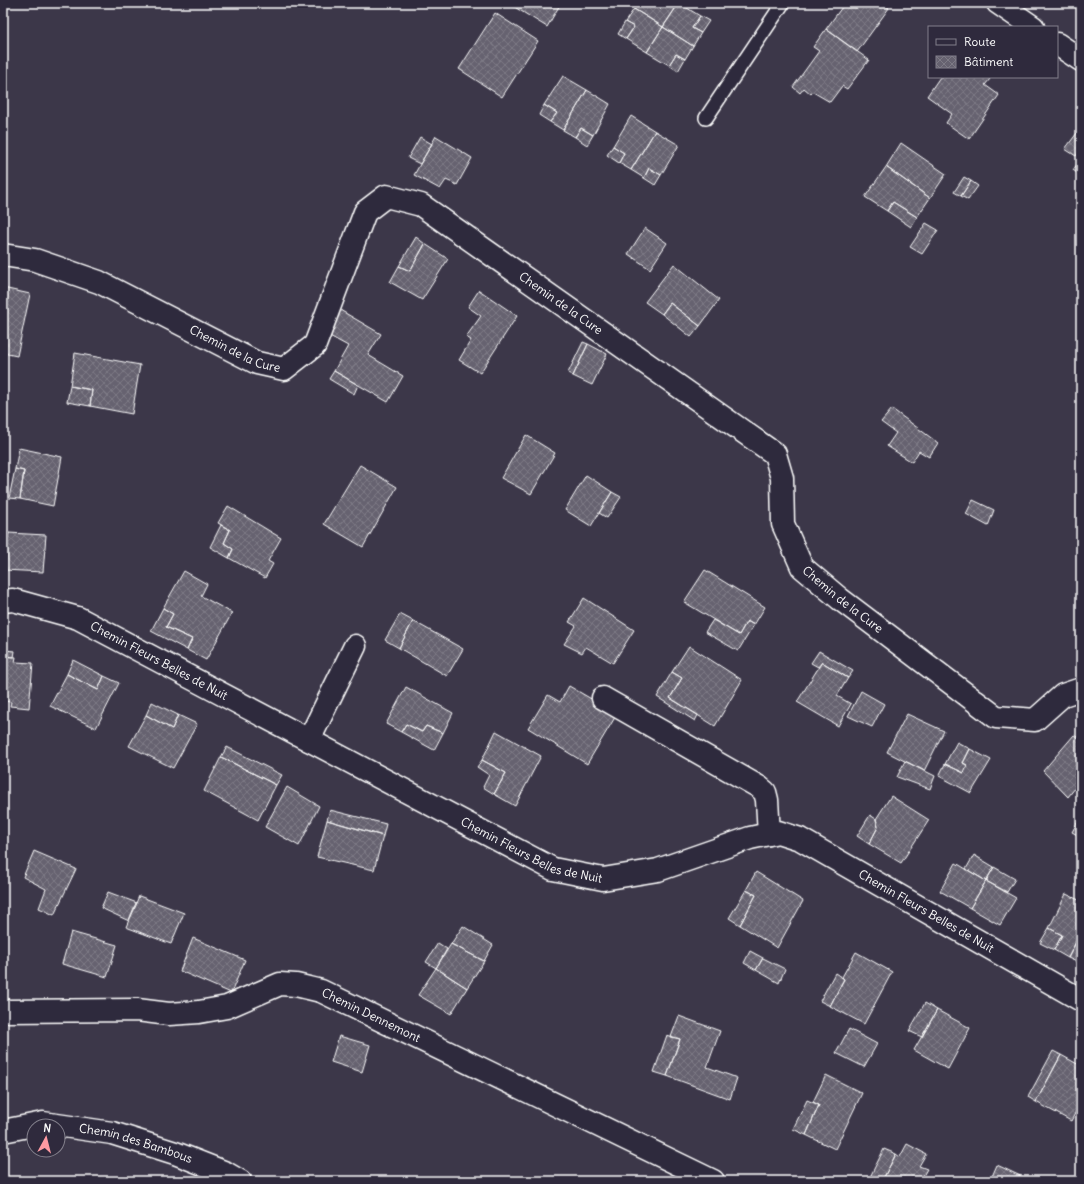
<svg xmlns="http://www.w3.org/2000/svg" width="1084" height="1184" font-family="Delius,sans-serif">
	<style>
		.building { fill: url(#building-cross-hatch); stroke: #fff }
		.lines { fill: none; stroke-linecap: round; stroke-linejoin: round }
		.service-casing { stroke: #fff; stroke-width: 16 }
		.minor-casing { stroke: #fff; stroke-width: 25 }
		.secondary-casing { stroke: #fff; stroke-width: 25 }
		.service { stroke: #2f2a3d; stroke-width: 13 }
		.minor { stroke: #2f2a3d; stroke-width: 22 }
		.secondary { stroke: #2f2a3d; stroke-width: 22 }
		.labels { text-anchor: middle; stroke-width: 3; stroke-linejoin: round; paint-order: stroke }
		.street-label { font-size: 12px; fill: #fff; stroke: #2f2a3d }
	</style>
	<defs>
		<pattern id="building-cross-hatch" width="8" height="8" patternUnits="userSpaceOnUse"><rect width="8" height="8" fill="#666270"/><path d="M0 0l8 8M0 8l8-8" fill="none" stroke="#7d7a85"/></pattern>
	</defs>
	<rect width="100%" height="100%" fill="#3c3749"/>
	<filter id="ink" filterUnits="userSpaceOnUse"><feTurbulence type="fractalNoise" baseFrequency=".025" numOctaves="2"/><feDisplacementMap in="SourceGraphic" scale="8" xChannelSelector="R" yChannelSelector="G"/><feConvolveMatrix kernelMatrix="1 2 1 2 8 2 1 2 1" color-interpolation-filters="sRGB"/></filter>
	<g filter="url(#ink)">
		<path class="building" d="M508,3H561L547,27Z
			M637,3H679L663,27L634,9Z
			M679,3L700,16L692,28L701,33L693,46L663,27Z
			M845,3H882L889,8L857,52L826,29Z
			M634,9L663,27L647,52L626,39L634,27L625,22Z
			M495,13L538,41L502,97L459,69Z
			M700,16L709,21L701,33L692,28Z
			M625,22L634,27L626,39L618,34Z
			M663,27L693,46L685,59L676,54L669,65L647,52Z
			M826,29L869,60L847,89L842,86L830,102L813,92L811,94L804,88L800,93L793,87L819,51L813,47Z
			M676,54L685,59L678,71L669,65Z
			M563,76L587,90L563,130L550,122L557,113L544,105Z
			M940,77H986L990,79L985,85L999,95L969,139L946,123L952,114L927,96Z
			M587,90L610,104L593,135L581,128L575,137L563,130Z
			M544,105L557,113L550,122L539,115Z
			M631,116L655,131L631,170L619,163L624,153L613,146Z
			M581,128L593,135L587,145L575,137Z
			M655,131L679,145L661,175L649,168L644,178L631,170Z
			M1077,133L1081,136V148L1076,156L1065,149Z
			M436,136L472,158L457,185L446,180L440,189L414,175Z
			M420,137L432,144L420,164L408,158Z
			M901,143L946,174L930,198L886,167Z
			M613,146L624,153L619,163L607,155Z
			M1081,159V176L1073,170Z
			M886,167L930,198L917,217L893,202L887,211L865,197Z
			M649,168L661,175L655,185L644,178Z
			M964,177L971,181L961,196L954,192Z
			M971,181L978,186L968,200L961,196Z
			M893,202L917,217L911,227L887,211Z
			M926,223L938,230L922,254L910,247Z
			M645,228L667,243L650,269L628,254Z
			M416,237L425,244L410,271L399,266Z
			M425,244L448,259L422,300L390,282L399,266L410,271Z
			M674,264L719,300L700,326L670,303L662,314L645,302Z
			M3,288L30,294L17,356L3,353Z
			M479,290L517,316L480,373L459,360L471,340L466,337L481,316L468,307Z
			M670,303L700,326L691,337L662,314Z
			M340,310L381,334L368,355L403,376L388,402L334,371L348,346L326,334Z
			M583,342L588,344L573,376L568,373Z
			M588,344L607,354L592,385L573,376Z
			M75,353L140,365L132,414L90,406L92,390L70,386Z
			M334,371L358,385L354,394L329,379Z
			M70,386L92,390L90,406L67,402Z
			M892,409L938,443L929,457L919,451L912,462L887,446L896,433L881,422Z
			M526,435L555,453L531,494L501,478Z
			M19,448L62,457L53,506L20,499L24,471L15,469Z
			M360,465L397,487L363,547L324,524Z
			M15,469L24,471L20,499L9,498Z
			M586,475L612,492L591,526L565,510Z
			M612,492L621,497L607,518L599,513Z
			M973,500L994,510L988,526L966,514Z
			M228,506L281,538L268,561L273,564L265,578L229,558L233,549L224,543L230,530L218,523Z
			M221,525L230,530L224,543L233,549L229,558L210,547Z
			M3,533H8L6,559H3Z
			M8,533L46,535L43,572L3,570V559H6Z
			M705,570L765,607L754,625L747,621L739,635L684,602Z
			M184,571L207,584L201,596L232,613L206,660L187,650L192,639L166,627L173,614L163,608Z
			M584,598L634,630L613,663L586,647L582,653L564,644L576,626L569,622Z
			M163,608L173,614L166,627L192,639L187,650L151,631Z
			M400,614L413,621L399,648L385,640Z
			M713,620L739,635L747,621L754,625L738,651L705,632Z
			M413,621L463,649L447,676L399,648Z
			M689,646L742,680L715,726L670,698L682,678L672,672Z
			M3,650L15,651L14,657L3,656Z
			M819,651L853,671L848,678L822,662L818,667L811,663Z
			M3,656L16,657L15,662L33,663L29,708L10,706L11,702L3,701Z
			M73,660L104,676L98,690L67,674Z
			M822,662L848,678L837,696L851,704L838,726L797,702Z
			M672,672L682,678L670,698L698,715L695,721L657,697Z
			M67,674L98,690L104,676L119,683L96,728L50,706Z
			M569,686L617,714L587,764L528,728L548,695L560,702Z
			M406,687L453,713L443,733L426,726L422,732L406,724L401,732L386,724Z
			M861,691L884,704L872,727L848,716Z
			M152,702L178,715L172,729L146,715Z
			M907,714L944,731L924,771L887,752Z
			M146,715L172,729L178,715L197,724L173,768L129,746Z
			M406,724L422,732L426,726L443,733L434,750L401,732Z
			M496,731L541,756L515,806L494,794L506,773L482,760Z
			M1074,735L1081,740V784L1079,783L1068,797L1043,771Z
			M957,742L970,749L963,763L967,765L964,773L945,764Z
			M227,747L282,775L276,785L221,757Z
			M970,749L991,760L971,793L939,776L945,764L964,773L967,765L963,763Z
			M221,757L276,785L258,820L204,791Z
			M482,760L506,773L494,794L483,787L489,775L477,767Z
			M905,761L935,776L930,789L897,777Z
			M287,787L319,806L299,846L265,827Z
			M891,796L929,820L901,863L869,844L878,827L876,819Z
			M330,810L386,824L383,836L327,820Z
			M870,815L876,819L878,827L869,844L857,836Z
			M1081,816V837L1072,832Z
			M327,820L383,836L374,870L317,857Z
			M34,851L76,869L54,915L39,908L46,889L23,877Z
			M974,855L994,867L986,881L966,869Z
			M956,863L986,881L970,908L940,891Z
			M994,867L1015,879L1007,892L986,881Z
			M756,872L803,901L777,948L740,925L756,895L746,890Z
			M986,881L1016,898L1000,925L970,908Z
			M746,890L756,895L740,925L729,918Z
			M108,892L137,903L129,921L101,908Z
			M1066,894L1081,901V932L1068,958L1054,950L1062,935L1049,928Z
			M139,896L184,913L171,944L126,927Z
			M463,926L493,945L484,961L451,944Z
			M1049,928L1062,935L1054,950L1040,943Z
			M71,932L117,945L107,977L62,964Z
			M1081,932V964L1068,958Z
			M193,938L245,960L231,993L180,971Z
			M438,943L447,949L436,968L426,962Z
			M451,944L484,961L467,988L436,968Z
			M750,951L763,958L756,970L744,963Z
			M856,952L892,972L864,1024L830,1006L844,979L842,977Z
			M763,958L785,969L779,983L756,970Z
			M436,968L467,988L451,1014L418,995Z
			M835,973L844,979L830,1006L820,1001Z
			M925,1003L937,1010L922,1037L909,1031Z
			M937,1010L970,1028L948,1069L914,1050Z
			M679,1016L720,1031L707,1067L737,1078L730,1099L667,1076L680,1039L671,1037Z
			M3,1029L6,1080L3,1081Z
			M849,1029L877,1044L864,1067L836,1053Z
			M667,1035L680,1039L667,1076L654,1072Z
			M339,1036L370,1045L362,1072L331,1062Z
			M1053,1051L1061,1055L1036,1102L1028,1097Z
			M1061,1055L1081,1066V1102L1071,1121L1036,1102Z
			M826,1075L862,1093L835,1149L806,1135L819,1105L813,1102Z
			M807,1100L819,1105L806,1135L793,1129Z
			M907,1144L926,1154L919,1166L927,1169L920,1181H882L896,1154L900,1157Z
			M884,1149L896,1154L882,1181H868Z
			M997,1165L1031,1181H990Z"/>
		<g class="lines">
			<g class="service-casing">
				<path id="service" d="M706,118L783,3"/>
			</g>
			<g class="minor-casing">
				<g id="minor">
					<path id="s1" d="M3,255L35,260L99,282L257,363L284,369L315,345L365,212L386,196L421,205L775,454L782,478L783,524L802,567L840,599L996,717L1035,720L1063,695L1081,689"/>
					<path id="s2" d="M3,601L13,600L78,618L553,869L603,879L658,870L750,838L769,834L778,832L800,839L1081,1000"/>
					<path d="M603,698L759,787L765,792L767,800L769,834"/>
					<path d="M309,740L355,646"/>
					<path id="s3" d="M3,1011L137,1010L169,1014L199,1012L227,1007L280,984L296,985L321,991L713,1181"/>
					<path id="s4" d="M3,1131L43,1123L112,1133L175,1153L226,1173L240,1181"/>
				</g>
			</g>
			<g class="secondary-casing">
				<path id="secondary" d="M998,3L1033,27
					M1057,44L1081,60"/>
			</g>
			<use href="#service" class="service"/>
			<use href="#minor" class="minor"/>
			<use href="#secondary" class="secondary"/>
		</g>
	</g>
	<g class="labels">
		<g class="street-label">
			<text dy="4" stroke="none"><textPath href="#s1" startOffset="720">Chemin de la Cure</textPath></text>
			<text dy="4" stroke="none"><textPath href="#s1" startOffset="252">Chemin de la Cure</textPath></text>
			<text dy="4" stroke="none"><textPath href="#s1" startOffset="1152">Chemin de la Cure</textPath></text>
			<text dy="4" stroke="none"><textPath href="#s2" startOffset="169">Chemin Fleurs Belles de Nuit</textPath></text>
			<text dy="4" stroke="none"><textPath href="#s2" startOffset="588">Chemin Fleurs Belles de Nuit</textPath></text>
			<text dy="4" stroke="none"><textPath href="#s2" startOffset="1016">Chemin Fleurs Belles de Nuit</textPath></text>
			<text dy="4" stroke="none"><textPath href="#s3" startOffset="380">Chemin Dennemont</textPath></text>
			<text dy="4" stroke="none"><textPath href="#s4" startOffset="136">Chemin des Bambous</textPath></text>
		</g>
	</g>
	<rect width="1084" height="1184" fill="none" stroke="#2f2a3d" stroke-width="16"/>
	<rect x="8" y="8" width="1068" height="1168" fill="none" stroke="#fff" stroke-width="1.5" filter="url(#ink)"/>
	<rect x="928" y="26" width="130" height="52" fill="#2f2a3d" stroke="#827f8b"/>
	<rect x="936" y="39" width="20" height="6" fill="#2f2a3d" stroke="#827f8b"/>
	<text x="964" y="46" font-size="12" fill="#ffffff">Route</text>
	<rect x="936" y="56" width="20" height="12" fill="url(#building-cross-hatch)" stroke="#827f8b"/>
	<text x="964" y="66" font-size="12" fill="#ffffff">Bâtiment</text>
	<g transform="translate(46 1138) rotate(7)"><circle r="19" fill="#2f2a3d" stroke="#827f8b"/>
	<path d="M0-3L7 15L0 10L-7 15Z" fill="#ff9aa2"/>
	<text y="-6" font-size="11" font-weight="bold" text-anchor="middle" fill="#ffffff">N</text>
	</g>
</svg>
